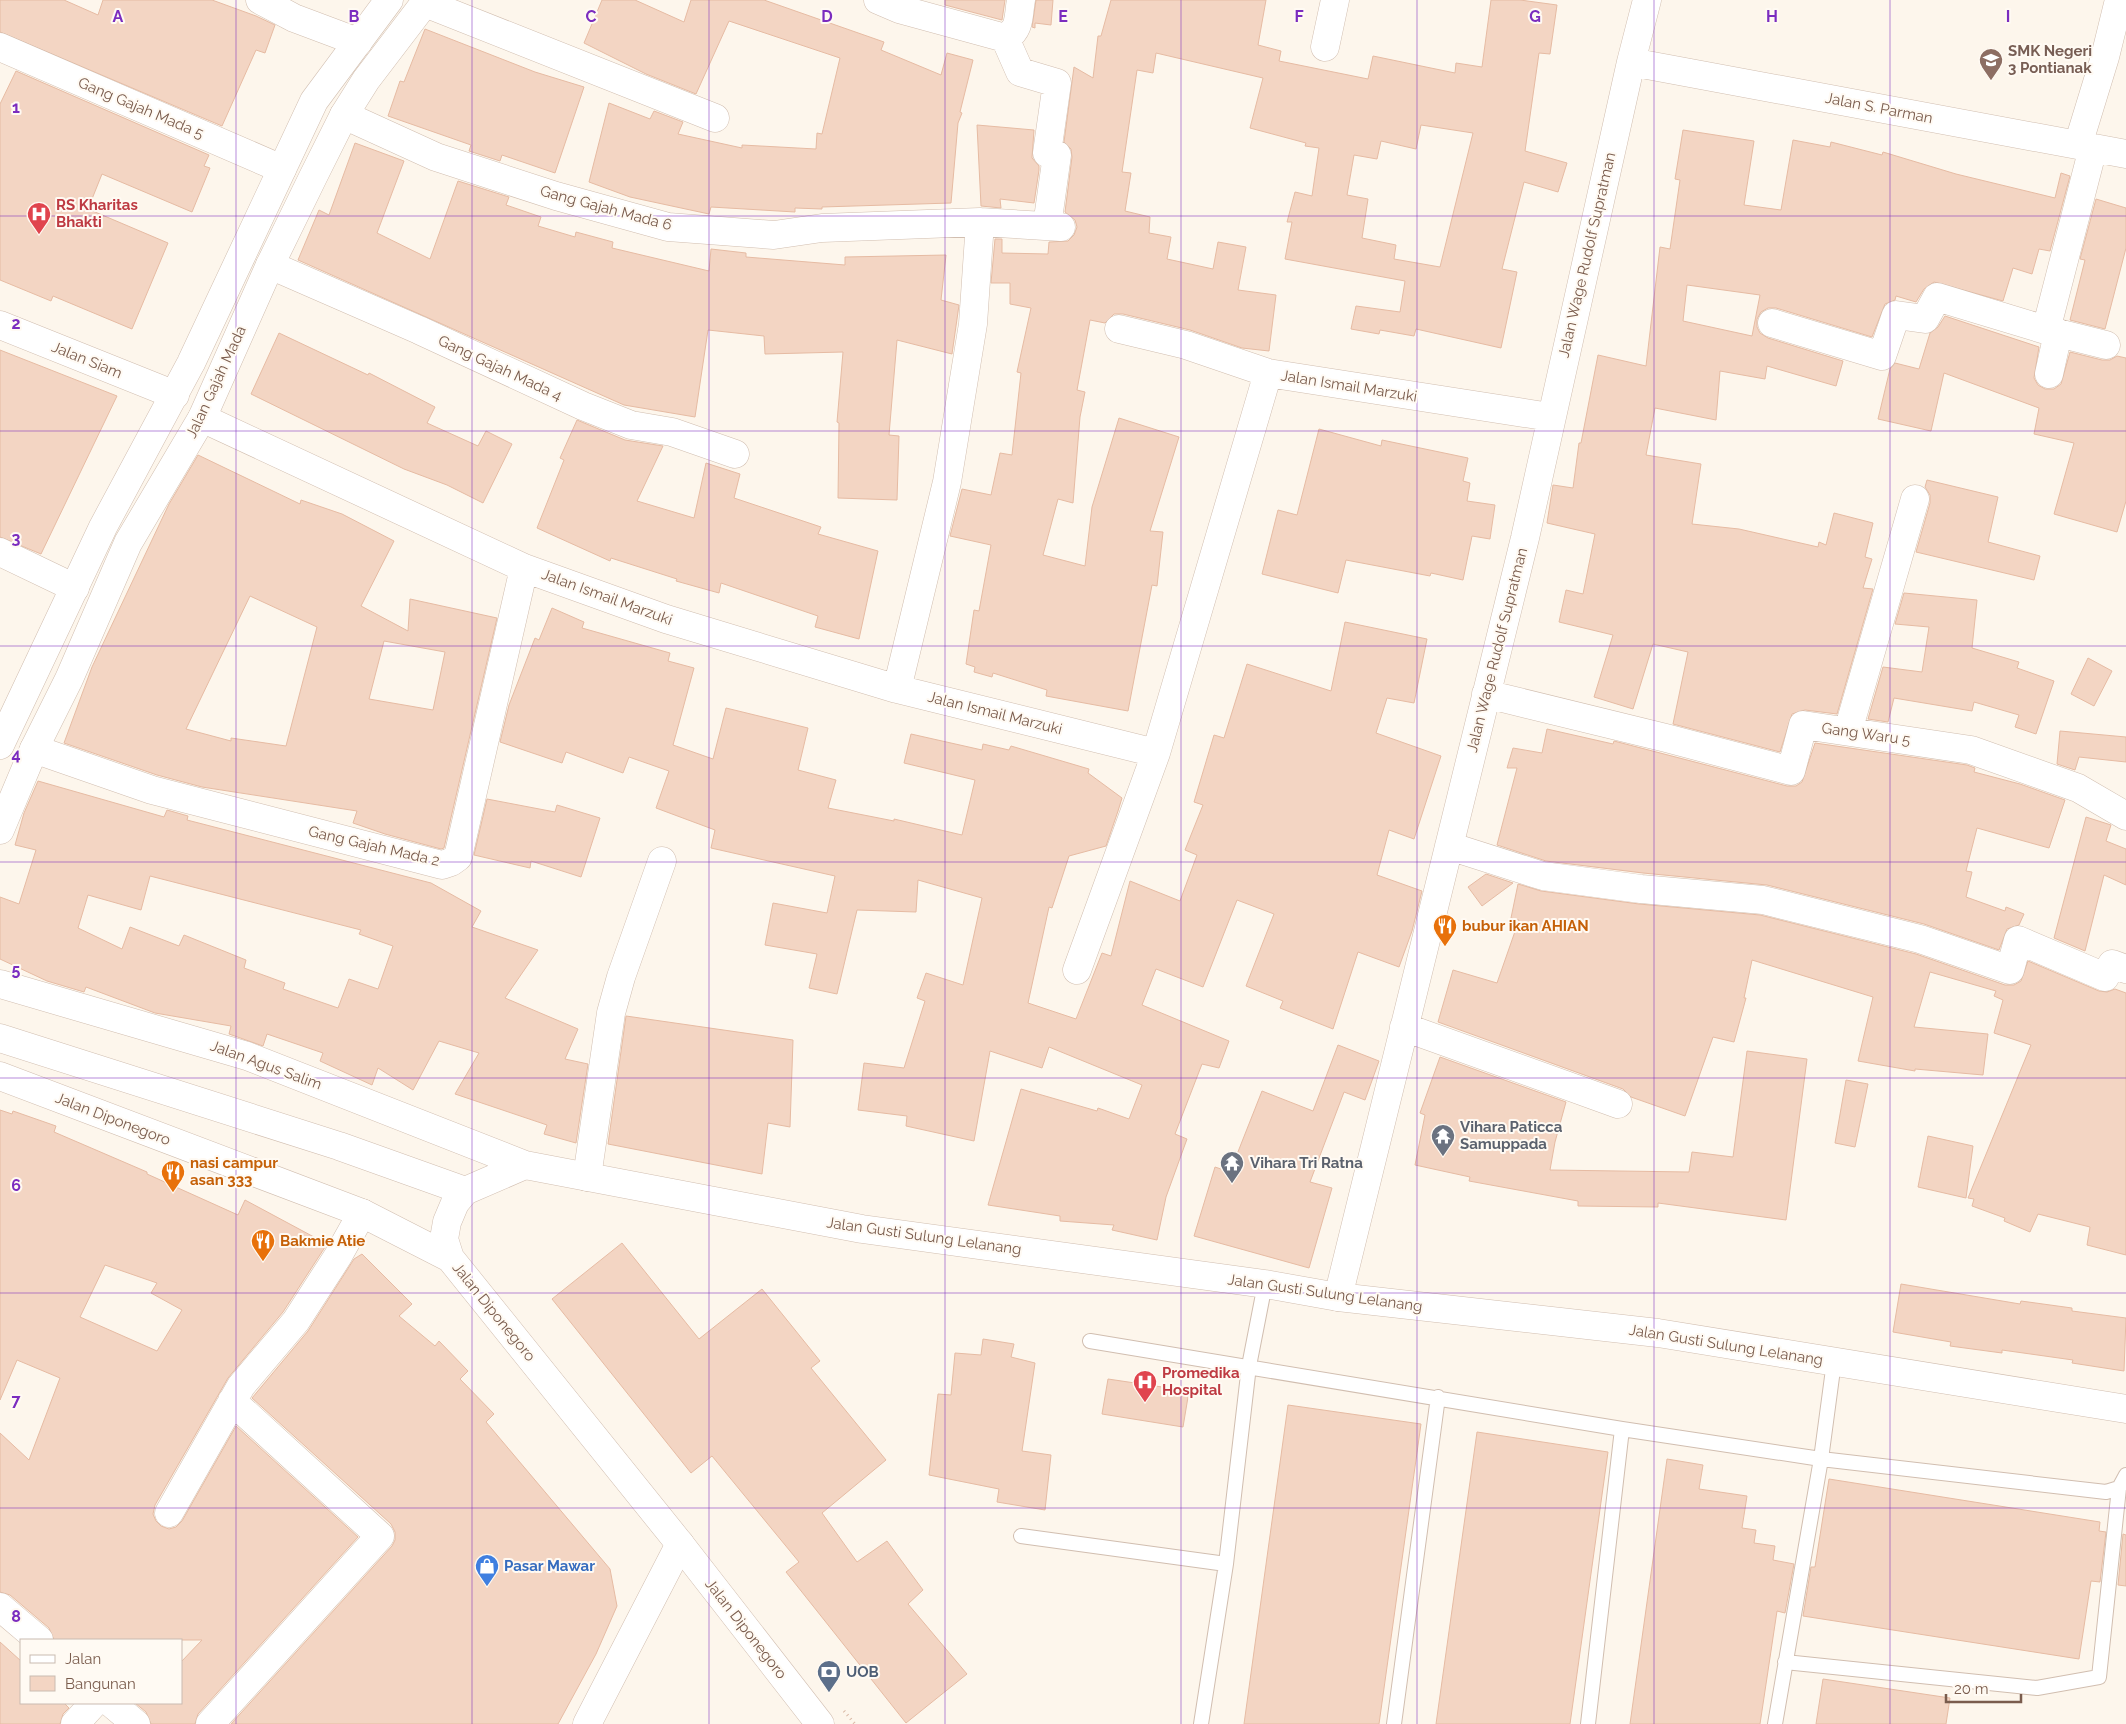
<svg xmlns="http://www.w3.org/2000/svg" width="2126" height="1724" font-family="Raleway,sans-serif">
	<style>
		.building { fill: #f3d5c3; stroke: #e6bba3; fill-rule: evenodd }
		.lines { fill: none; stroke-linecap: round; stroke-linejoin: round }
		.service-casing { stroke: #d1beb0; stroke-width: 16 }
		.minor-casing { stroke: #d1beb0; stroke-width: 29 }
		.tertiary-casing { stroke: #d1beb0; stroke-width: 29 }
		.path { stroke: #d9b8a5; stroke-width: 3; stroke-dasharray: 1 4; stroke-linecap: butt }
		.service { stroke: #fff; stroke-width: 14 }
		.minor { stroke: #fff; stroke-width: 28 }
		.tertiary { stroke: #fff; stroke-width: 28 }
		.grid { fill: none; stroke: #7b2cbf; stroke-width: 1; stroke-opacity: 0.55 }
		.labels { text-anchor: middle; stroke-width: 4; stroke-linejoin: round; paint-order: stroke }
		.education-label { font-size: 15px; font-weight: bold; fill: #785e54; stroke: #fffaf3; text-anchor: start }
		.street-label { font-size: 15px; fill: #7a5c4d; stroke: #fffaf3 }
		.health-label { font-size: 15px; font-weight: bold; fill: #be3a42; stroke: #fffaf3; text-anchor: start }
		.food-label { font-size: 15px; font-weight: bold; fill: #c56008; stroke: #fffaf3; text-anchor: start }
		.worship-label { font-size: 15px; font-weight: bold; fill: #5b616d; stroke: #fffaf3; text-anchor: start }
		.shop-label { font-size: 15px; font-weight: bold; fill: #366cbe; stroke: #fffaf3; text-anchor: start }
		.service-label { font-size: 15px; font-weight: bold; fill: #4e5e75; stroke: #fffaf3; text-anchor: start }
		.grid-label { font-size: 16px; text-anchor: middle; font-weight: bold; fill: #7b2cbf; stroke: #fffaf3; stroke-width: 4; stroke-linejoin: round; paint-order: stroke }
	</style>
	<rect width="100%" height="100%" fill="#fdf6ec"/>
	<path class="building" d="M0,0H64L98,15L103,0H212L256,16L275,25L265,53L256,50L222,126L0,32Z
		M602,0H635L684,22L691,0H764L884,42L881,50L941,75L947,53L973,60L960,112L962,113L958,123L951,203L822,207V209L795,208V212L711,207L709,214L630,197L589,182L609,103L650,119L654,111L683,122L678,134L742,148V145L816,149L817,133L822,134L840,58L729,21L696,94L646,74L584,43Z
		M945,0H1005L1002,20L945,5Z
		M1036,0H1053L1051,25L1035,23V28L1032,27Z
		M1111,0H1266L1258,45L1281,51L1279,61L1368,79L1373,56L1455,73L1456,63L1482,67L1491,0H1520L1557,5L1550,54L1539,53L1525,151L1567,163L1558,192L1524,182L1502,269L1517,272L1501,348L1416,329L1414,336L1380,330L1379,334L1351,329L1356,306L1400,312L1405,281L1285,259L1292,222H1287L1295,192L1312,196L1319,148L1305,146L1306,143L1250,128L1263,78L1156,53L1153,73L1137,70L1122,172L1131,173L1125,211L1150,217L1149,233L1171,237L1167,259L1213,269L1218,242L1246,247L1238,290L1276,295L1269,351L1242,348L1190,330L1123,314H1114L1105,323L1090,320L1077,390L1085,392L1080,417L1073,503L1058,499L1043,555L1085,566L1092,507L1119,418L1179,437L1150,531L1163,532L1157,586L1152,585L1128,711L1046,696L1047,690L993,673L992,677L974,672L975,667L966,664L974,610L979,611L991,545L950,536L962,489L991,495L1000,453L1012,455L1021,373L1017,372L1031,308L1010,304V283H991L995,239H1002V253L1048,254L1049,242L1068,241L1074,235L1077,227L1075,220L1065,212L1072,157L1071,149L1064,142L1074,67L1093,78L1098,36H1101ZM1421,125L1473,133L1440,267L1394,259L1396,245L1362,238L1368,199L1347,195L1354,155L1377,159L1381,141L1416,149Z
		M425,29L535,72L584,87L555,173L502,155L500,161L469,151L471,145L388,116L400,81L404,82Z
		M16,71L209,155L204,166L210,168L192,212L102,174L88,209L168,243L132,329L53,296L51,301L0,280V104Z
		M977,125L1034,130L1032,158L1039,166V170L1034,203L1000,199L1001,208L981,206Z
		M1683,130L1754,141L1744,205L1781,210L1793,140L1830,147L1831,142L1882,155L1883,152L1956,174L2055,198L2061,173L2070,176L2050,251L2039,249L2032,274L2013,268L2003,301L1934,282L1924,289L1916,302L1896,296L1895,300L1885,304L1872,337L1776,308H1768L1761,312L1757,319V327L1760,333L1768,338L1843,361L1836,386L1767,366L1765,379L1720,371L1716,420L1655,408L1646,455L1701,464L1692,524L1739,529L1818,547L1819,542L1826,545L1834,513L1873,523L1865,557L1872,559L1863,588L1873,589L1837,714L1805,710L1792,714L1780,752L1673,724L1688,652L1653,644L1633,709L1594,697L1613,635L1559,622L1566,590L1583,594L1595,534L1547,523L1553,485L1573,488L1579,443H1581L1598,355L1646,366L1660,247L1670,249L1680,180L1675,179ZM1687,285L1760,295L1752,336L1683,321Z
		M355,143L404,161L377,233L430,259L458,181L509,197L506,205L541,217L538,226L575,237L576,232L613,242L612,248L709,271L711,249L746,253V257L845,265V257L946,255L941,300L959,305L952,354L897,340L889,435L899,436L897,500L838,498L839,423L837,422L843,352L765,354L764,336L708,330L695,417L624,405L298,260L319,210L329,215Z
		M2096,199L2126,208V248L2105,329L2070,320L2085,260L2080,259Z
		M1945,316L2039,347L2034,378L2038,385L2045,389H2054L2061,384L2070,352L2102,360H2110L2117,356L2126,358V501L2117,532L2054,514L2074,443L2034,434L2039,408L1944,373L1931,431L1878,419L1890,369L1895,363L1919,369L1930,333L1938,327Z
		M279,333L368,375L369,373L435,407L427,423L478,446L486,431L512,444L483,503L447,485L404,469L251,394Z
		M0,350L117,396L41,554L0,537Z
		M577,420L625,440L663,446L637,501L694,518L706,463L740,474L734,498L821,527L818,534L878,551L859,639L815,627L818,616L721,583L719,593L676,581L677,579L611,558L610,561L537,528L564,460L560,458Z
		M1319,429L1381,446L1382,440L1468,458L1463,481L1470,483L1467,501L1495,505L1490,539L1472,536L1463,580L1431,573L1430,576L1346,560L1338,593L1262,574L1278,510L1297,515Z
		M198,455L300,504L301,500L342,514L394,541L361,606L408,631L410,599L497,618L444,848L441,849L385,834L353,823L357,811L202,787L157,775L64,743L92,667L169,504ZM250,596L317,627L286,746L231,738V741L186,729ZM384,641L445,652L433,710L369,699Z
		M1927,480L1998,497L1988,542L2040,556L2034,580L1916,552L1930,503V495L1925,487Z
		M1904,593L1977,600L1972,648L2019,662L2017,668L2054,681L2036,734L2015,727L2019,715L1974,702L1972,711L1894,698L1888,722L1868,719L1883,667L1922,672L1929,627L1895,624Z
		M552,608L584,622L582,628L670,653L668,661L694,668L673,745L713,759L726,708L808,728L798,770L836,780L828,808L894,821V819L962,835L975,780L904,763L911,734L982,750L983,744L1009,750L1011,746L1089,769L1088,773L1122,798L1118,811L1106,846L1069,856L1052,908L1049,907L1028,1003L1076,1019L1102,953L1111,956L1130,881L1180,901L1197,855L1185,850L1203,805L1194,802L1214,735L1224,738L1247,664L1331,691L1345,622L1427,639L1414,703L1387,698L1376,733L1441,756L1414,839L1389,830L1377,875L1422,891L1412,931L1399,967L1358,952L1333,1029L1280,1008L1283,1001L1246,986L1274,914L1237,900L1203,987L1156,969L1142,1005L1229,1041L1219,1068L1202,1064L1175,1134L1187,1139L1166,1197L1157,1240L1112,1230L1114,1225L1060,1221V1216L988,1205L1021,1089L1097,1111L1098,1108L1129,1119L1142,1085L1049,1047L1042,1068L990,1051L974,1141L906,1126L907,1116L858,1110L864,1063L904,1068L925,1001L917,998L926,973L963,985L982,898L918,880L916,912L857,910L837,994L809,988L817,954L765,945L773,903L827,913L835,876L711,848L715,830L656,808L669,771L629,757L623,773L566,752L562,763L500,742L509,705L535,638L539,640Z
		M2088,658L2112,671L2094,706L2071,694Z
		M1547,729L1613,744L1614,741L1787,786H1796L1802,782L1815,743L1967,765L1975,768L1974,772L2020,784L2065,800L2049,848L1977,828L1966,871L1972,872L1966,897L2005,911L2006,907L2024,914L2019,925L2007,929L1999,950L1924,924L1767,885L1643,873L1546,861L1497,845L1517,768H1507L1513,748L1542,753Z
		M2060,731L2126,737V762L2079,757L2075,770L2057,764Z
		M38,781L164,817L167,810L188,816L187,820L431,883L481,911L472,927L538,950L505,998L578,1029L565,1059L588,1064L576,1143L544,1134L547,1125L455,1094L479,1053L439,1041L413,1090L378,1068L372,1085L320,1061L323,1053L267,1034L263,1046L229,1034L231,1026L155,1013L86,987L84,992L47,981L0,959V897L19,904L36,850L15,845L24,813ZM150,876L361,930L359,934L393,946L378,989L349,979L338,1008L283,989L285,983L244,968L246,960L184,935L179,946L130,927L122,949L78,928L88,895L141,910Z
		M487,799L555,812L557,805L600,818L581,877L531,861L530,868L474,855Z
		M2086,817L2111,825L2106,841L2126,849V885L2104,875L2085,951L2054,938Z
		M1486,874L1513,883L1482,906L1468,887Z
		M1518,884L1541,891L1639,904L1760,915L1916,954L2005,985H2014L2021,981L2028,961L2099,991L2107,992L2115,989L2126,993V1255L2087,1245L2090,1227L2038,1214L2030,1232L2004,1221L2005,1218L1972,1206L1974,1199L1968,1198L2031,1045L1994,1033L2003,1000L1994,996L1996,991L1930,972L1914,1027L1988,1034L1983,1075L1915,1069V1071L1858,1061L1873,997L1752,960L1744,998H1746L1734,1042L1713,1037L1685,1116L1631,1097L1623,1089L1438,1022L1453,970L1497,983L1519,920L1511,918Z
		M626,1016L793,1040L790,1127L768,1123L762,1174L608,1144Z
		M1338,1045L1379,1061L1365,1100L1344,1092L1310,1182L1332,1188L1309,1268L1194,1236L1215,1167L1230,1172L1262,1091L1313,1111Z
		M1747,1051L1807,1059L1786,1220L1658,1203V1207L1578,1206V1201L1469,1181L1470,1177L1415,1165L1425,1115L1420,1113L1440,1057L1566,1102L1555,1142L1550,1170L1689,1172L1692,1152L1733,1157Z
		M1846,1080L1868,1084L1855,1147L1835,1143Z
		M0,1110L12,1114L13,1111L56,1126L54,1132L147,1172V1174L238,1215L245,1200L327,1244L283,1312L228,1378L155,1505L153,1514L156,1521L161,1526L169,1529L176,1527L182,1521L236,1426L358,1537L198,1714L195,1724H151L146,1712L135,1703H181V1662L202,1640H54L49,1628L10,1595L0,1592V1433L29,1460L60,1378L17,1360L0,1400ZM105,1265L157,1283L151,1293L182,1310L157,1351L80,1317Z
		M1928,1136L1973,1146L1966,1198L1918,1187Z
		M622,1243L699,1339L762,1289L820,1361L811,1368L886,1460L822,1513L857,1562L887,1541L923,1590L908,1604L967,1674L906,1723L786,1572L799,1562L712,1456L691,1473L552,1299Z
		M362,1254L412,1304L399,1316L435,1346L439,1341L468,1371L460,1379L494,1414L486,1422L610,1569L617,1606L596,1654L558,1724H231L392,1546L395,1540V1532L391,1524L252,1398L308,1331L354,1259Z
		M1901,1284L2020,1304L2021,1301L2072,1308V1311L2126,1318L2124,1371L2072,1363L2073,1360L2002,1350V1353L1950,1346L1951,1342L1893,1332Z
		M983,1339L1014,1344L1011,1357L1035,1363L1022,1451L1051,1455L1045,1510L997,1502L999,1489L929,1475L938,1394L951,1395L955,1353L981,1355Z
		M1108,1379L1189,1391L1183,1427L1102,1414Z
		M1288,1405L1421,1424L1379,1724H1244Z
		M1477,1432L1608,1452L1570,1724H1436Z
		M1667,1459L1703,1465L1699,1489L1747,1496L1742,1528L1756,1530L1754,1543L1775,1546L1773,1560L1794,1564L1785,1613L1777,1611L1760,1724H1630Z
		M1829,1479L2100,1522L2099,1531L2106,1532L2100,1582L2091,1581L2079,1659L1803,1616L1811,1567H1815Z
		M2123,1534L2126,1535V1586L2118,1585Z
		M0,1642L21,1661V1703H64L69,1708L63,1714L60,1724H0Z
		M1823,1679L1950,1698L1946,1724H1816Z"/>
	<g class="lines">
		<g class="service-casing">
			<path id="service" d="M1090,1341L1622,1429L1821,1459L2106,1492L2119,1488L2126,1475
				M1021,1536L1226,1564
				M1785,1662L2037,1688L2099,1677L2119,1488
				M1201,1724L1226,1564L1249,1366L1265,1284
				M1394,1724L1438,1397
				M1588,1724L1622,1429
				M1775,1724L1821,1459L1834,1362"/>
		</g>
		<g class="minor-casing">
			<path id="minor" d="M260,0L294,18L358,42
				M878,0L899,9L1005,38C1021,30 1018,15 1021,0
				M425,3L715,118
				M1005,38L1020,72L1057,83L1047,153L1057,155L1047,226
				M0,47L282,169
				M1325,47L1335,0
				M1631,62L2126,154
				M344,115L436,157L556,196L668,227L774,235L822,228L980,222L1061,227
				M2078,145L2105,57L2119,0
				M270,265L419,330L583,406L631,425L672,432L735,454
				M1772,323L1882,356L1896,315L1925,319L1937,297L2046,330L2106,345
				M0,325L175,395
				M1119,329L1186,345L1268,373
				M2046,330L2093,148
				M2049,374L2058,333
				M202,418L524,568L666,619L897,689L1156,753L1268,373L1550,417
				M0,552L75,588
				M897,689L947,482L973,324L980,222
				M1486,694L1666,738L1791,771L1803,725L1971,750L2078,788L2126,816
				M1848,731L1915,499
				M34,749L152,790L442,865L451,862L458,857L524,568
				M1449,846L1543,876L1641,889L1763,900L1920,939L2010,970L2018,940L2105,977L2112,964L2126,969
				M1077,970L1156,753
				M1404,1027L1618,1104
				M587,1177L611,1013L621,977L662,861
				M1338,1297L1525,538L1631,62L1647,0
				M169,1513L241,1386L296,1321L338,1256L362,1213
				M0,1607L39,1640
				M111,1703L136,1724
				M75,1724L94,1703
				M210,1724L380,1536L232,1401
				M587,1724L680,1544"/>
		</g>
		<g class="tertiary-casing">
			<path id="tertiary" d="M0,745L103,527L191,363L314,101L389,0
				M0,830L34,749L69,679L128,543L202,418L270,265L313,177L344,115L366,80L427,0
				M0,984L247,1056L525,1165L862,1229L1265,1284L1338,1297L1658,1333L2126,1409
				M0,1038L339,1146L465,1191
				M0,1076L362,1213L450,1258L680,1544L820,1724
				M450,1258L444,1239L447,1222L455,1203L465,1191L525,1165"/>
		</g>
		<path class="path" d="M844,1711L855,1724"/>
		<use href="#service" class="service"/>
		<use href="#minor" class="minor"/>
		<use href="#tertiary" class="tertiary"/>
	</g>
	<path class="grid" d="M236,0V1724M472,0V1724M709,0V1724M945,0V1724M1181,0V1724M1417,0V1724M1654,0V1724M1890,0V1724M0,216H2126M0,431H2126M0,646H2126M0,862H2126M0,1078H2126M0,1293H2126M0,1508H2126"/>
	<defs>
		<g id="school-pin" transform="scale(1.25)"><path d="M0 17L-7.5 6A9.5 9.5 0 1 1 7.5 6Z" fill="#8d6e63" stroke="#fffaf3"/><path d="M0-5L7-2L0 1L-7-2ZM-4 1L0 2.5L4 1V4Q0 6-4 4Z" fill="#fff"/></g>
		<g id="hospital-pin" transform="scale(1.25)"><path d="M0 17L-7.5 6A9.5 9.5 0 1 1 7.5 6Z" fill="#e0444e" stroke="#fffaf3"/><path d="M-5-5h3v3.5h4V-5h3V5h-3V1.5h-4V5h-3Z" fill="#fff"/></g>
		<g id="restaurant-pin" transform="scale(1.25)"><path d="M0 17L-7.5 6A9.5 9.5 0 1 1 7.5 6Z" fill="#e8710a" stroke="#fffaf3"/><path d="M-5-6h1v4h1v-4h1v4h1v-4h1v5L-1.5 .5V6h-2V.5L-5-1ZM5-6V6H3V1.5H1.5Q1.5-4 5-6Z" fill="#fff"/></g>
		<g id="temple-pin" transform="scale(1.25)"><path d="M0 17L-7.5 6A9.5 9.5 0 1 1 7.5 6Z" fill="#6b7280" stroke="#fffaf3"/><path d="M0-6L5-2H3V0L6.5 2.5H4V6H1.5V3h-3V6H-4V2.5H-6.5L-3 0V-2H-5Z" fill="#fff"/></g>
		<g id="shop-pin" transform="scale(1.25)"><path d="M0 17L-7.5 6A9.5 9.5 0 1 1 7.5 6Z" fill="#3f7fe0" stroke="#fffaf3"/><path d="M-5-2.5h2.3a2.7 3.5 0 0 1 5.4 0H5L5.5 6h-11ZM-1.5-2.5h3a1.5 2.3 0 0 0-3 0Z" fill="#fff"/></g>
		<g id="bank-pin" transform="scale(1.25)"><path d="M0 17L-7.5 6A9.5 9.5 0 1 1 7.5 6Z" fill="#5c6f8a" stroke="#fffaf3"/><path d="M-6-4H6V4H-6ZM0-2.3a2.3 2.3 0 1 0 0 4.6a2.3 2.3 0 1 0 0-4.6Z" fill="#fff"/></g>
	</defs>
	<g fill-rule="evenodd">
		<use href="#school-pin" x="1991" y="60"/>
		<use href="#hospital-pin" x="39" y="214"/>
		<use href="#restaurant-pin" x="1445" y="926"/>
		<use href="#temple-pin" x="1443" y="1136"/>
		<use href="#temple-pin" x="1232" y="1163"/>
		<use href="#restaurant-pin" x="173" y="1172"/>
		<use href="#restaurant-pin" x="263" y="1241"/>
		<use href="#hospital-pin" x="1145" y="1382"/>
		<use href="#shop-pin" x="487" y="1566"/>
		<use href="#bank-pin" x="829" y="1672"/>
	</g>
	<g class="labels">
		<g class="education-label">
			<text x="2008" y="56">SMK Negeri<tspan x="2008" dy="17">3 Pontianak</tspan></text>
		</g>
		<g class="street-label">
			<text transform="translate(141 108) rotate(23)" y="5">Gang Gajah Mada 5</text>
			<text transform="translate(1879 108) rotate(11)" y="5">Jalan S. Parman</text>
			<text transform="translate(606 208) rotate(15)" y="5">Gang Gajah Mada 6</text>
			<text transform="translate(1587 255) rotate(-77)" y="5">Jalan Wage Rudolf Supratman</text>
			<text transform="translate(87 360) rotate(22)" y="5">Jalan Siam</text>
			<text transform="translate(500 368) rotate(25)" y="5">Gang Gajah Mada 4</text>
			<text transform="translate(216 382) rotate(-65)" y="5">Jalan Gajah Mada</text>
			<text transform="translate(1349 386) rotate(9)" y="5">Jalan Ismail Marzuki</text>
			<text transform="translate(607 597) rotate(20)" y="5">Jalan Ismail Marzuki</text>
			<text transform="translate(1497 650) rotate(-76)" y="5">Jalan Wage Rudolf Supratman</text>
			<text transform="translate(995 713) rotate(14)" y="5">Jalan Ismail Marzuki</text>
			<text transform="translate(1866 734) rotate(8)" y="5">Gang Waru 5</text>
			<text transform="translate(374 846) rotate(13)" y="5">Gang Gajah Mada 2</text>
			<text transform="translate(266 1065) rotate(20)" y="5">Jalan Agus Salim</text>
			<text transform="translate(113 1119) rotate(21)" y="5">Jalan Diponegoro</text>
			<text transform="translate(924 1236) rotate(8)" y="5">Jalan Gusti Sulung Lelanang</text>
			<text transform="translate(1325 1293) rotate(8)" y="5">Jalan Gusti Sulung Lelanang</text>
			<text transform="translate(494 1312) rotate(51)" y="5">Jalan Diponegoro</text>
			<text transform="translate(1726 1345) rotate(9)" y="5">Jalan Gusti Sulung Lelanang</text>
			<text transform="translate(746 1629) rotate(52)" y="5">Jalan Diponegoro</text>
		</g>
		<g class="health-label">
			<text x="56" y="210">RS Kharitas<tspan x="56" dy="17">Bhakti</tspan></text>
			<text x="1162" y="1378">Promedika<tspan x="1162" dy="17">Hospital</tspan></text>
		</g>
		<g class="food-label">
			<text x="1462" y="931">bubur ikan AHIAN</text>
			<text x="190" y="1168">nasi campur<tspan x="190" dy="17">asan 333</tspan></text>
			<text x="280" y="1246">Bakmie Atie</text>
		</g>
		<g class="worship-label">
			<text x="1460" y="1132">Vihara Paticca<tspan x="1460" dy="17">Samuppada</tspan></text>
			<text x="1250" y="1168">Vihara Tri Ratna</text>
		</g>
		<g class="shop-label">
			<text x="504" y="1571">Pasar Mawar</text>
		</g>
		<g class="service-label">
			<text x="846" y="1677">UOB</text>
		</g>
	</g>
	<g class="grid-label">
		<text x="118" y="22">A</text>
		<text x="354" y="22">B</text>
		<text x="591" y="22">C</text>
		<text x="827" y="22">D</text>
		<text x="1063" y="22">E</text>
		<text x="1299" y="22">F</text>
		<text x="1535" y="22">G</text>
		<text x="1772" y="22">H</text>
		<text x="2008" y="22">I</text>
		<text x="16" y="113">1</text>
		<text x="16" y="329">2</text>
		<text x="16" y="544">3</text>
		<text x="16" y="760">4</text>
		<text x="16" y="975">5</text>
		<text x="16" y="1191">6</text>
		<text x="16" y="1406">7</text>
		<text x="16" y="1622">8</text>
	</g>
	<rect x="20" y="1639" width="162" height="65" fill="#fffaf3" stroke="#cabbb1"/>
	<rect x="30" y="1655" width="25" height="8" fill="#ffffff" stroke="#cabbb1"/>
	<text x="65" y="1664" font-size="15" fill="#7a5c4d">Jalan</text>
	<rect x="30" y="1676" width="25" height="15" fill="#f3d5c3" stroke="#cabbb1"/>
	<text x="65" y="1689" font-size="15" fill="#7a5c4d">Bangunan</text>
	<path d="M1946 1694v8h75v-8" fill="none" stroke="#7a5c4d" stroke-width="2.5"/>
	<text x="1954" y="1694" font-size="15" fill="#7a5c4d" stroke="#fffaf3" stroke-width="4" paint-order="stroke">20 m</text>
</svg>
